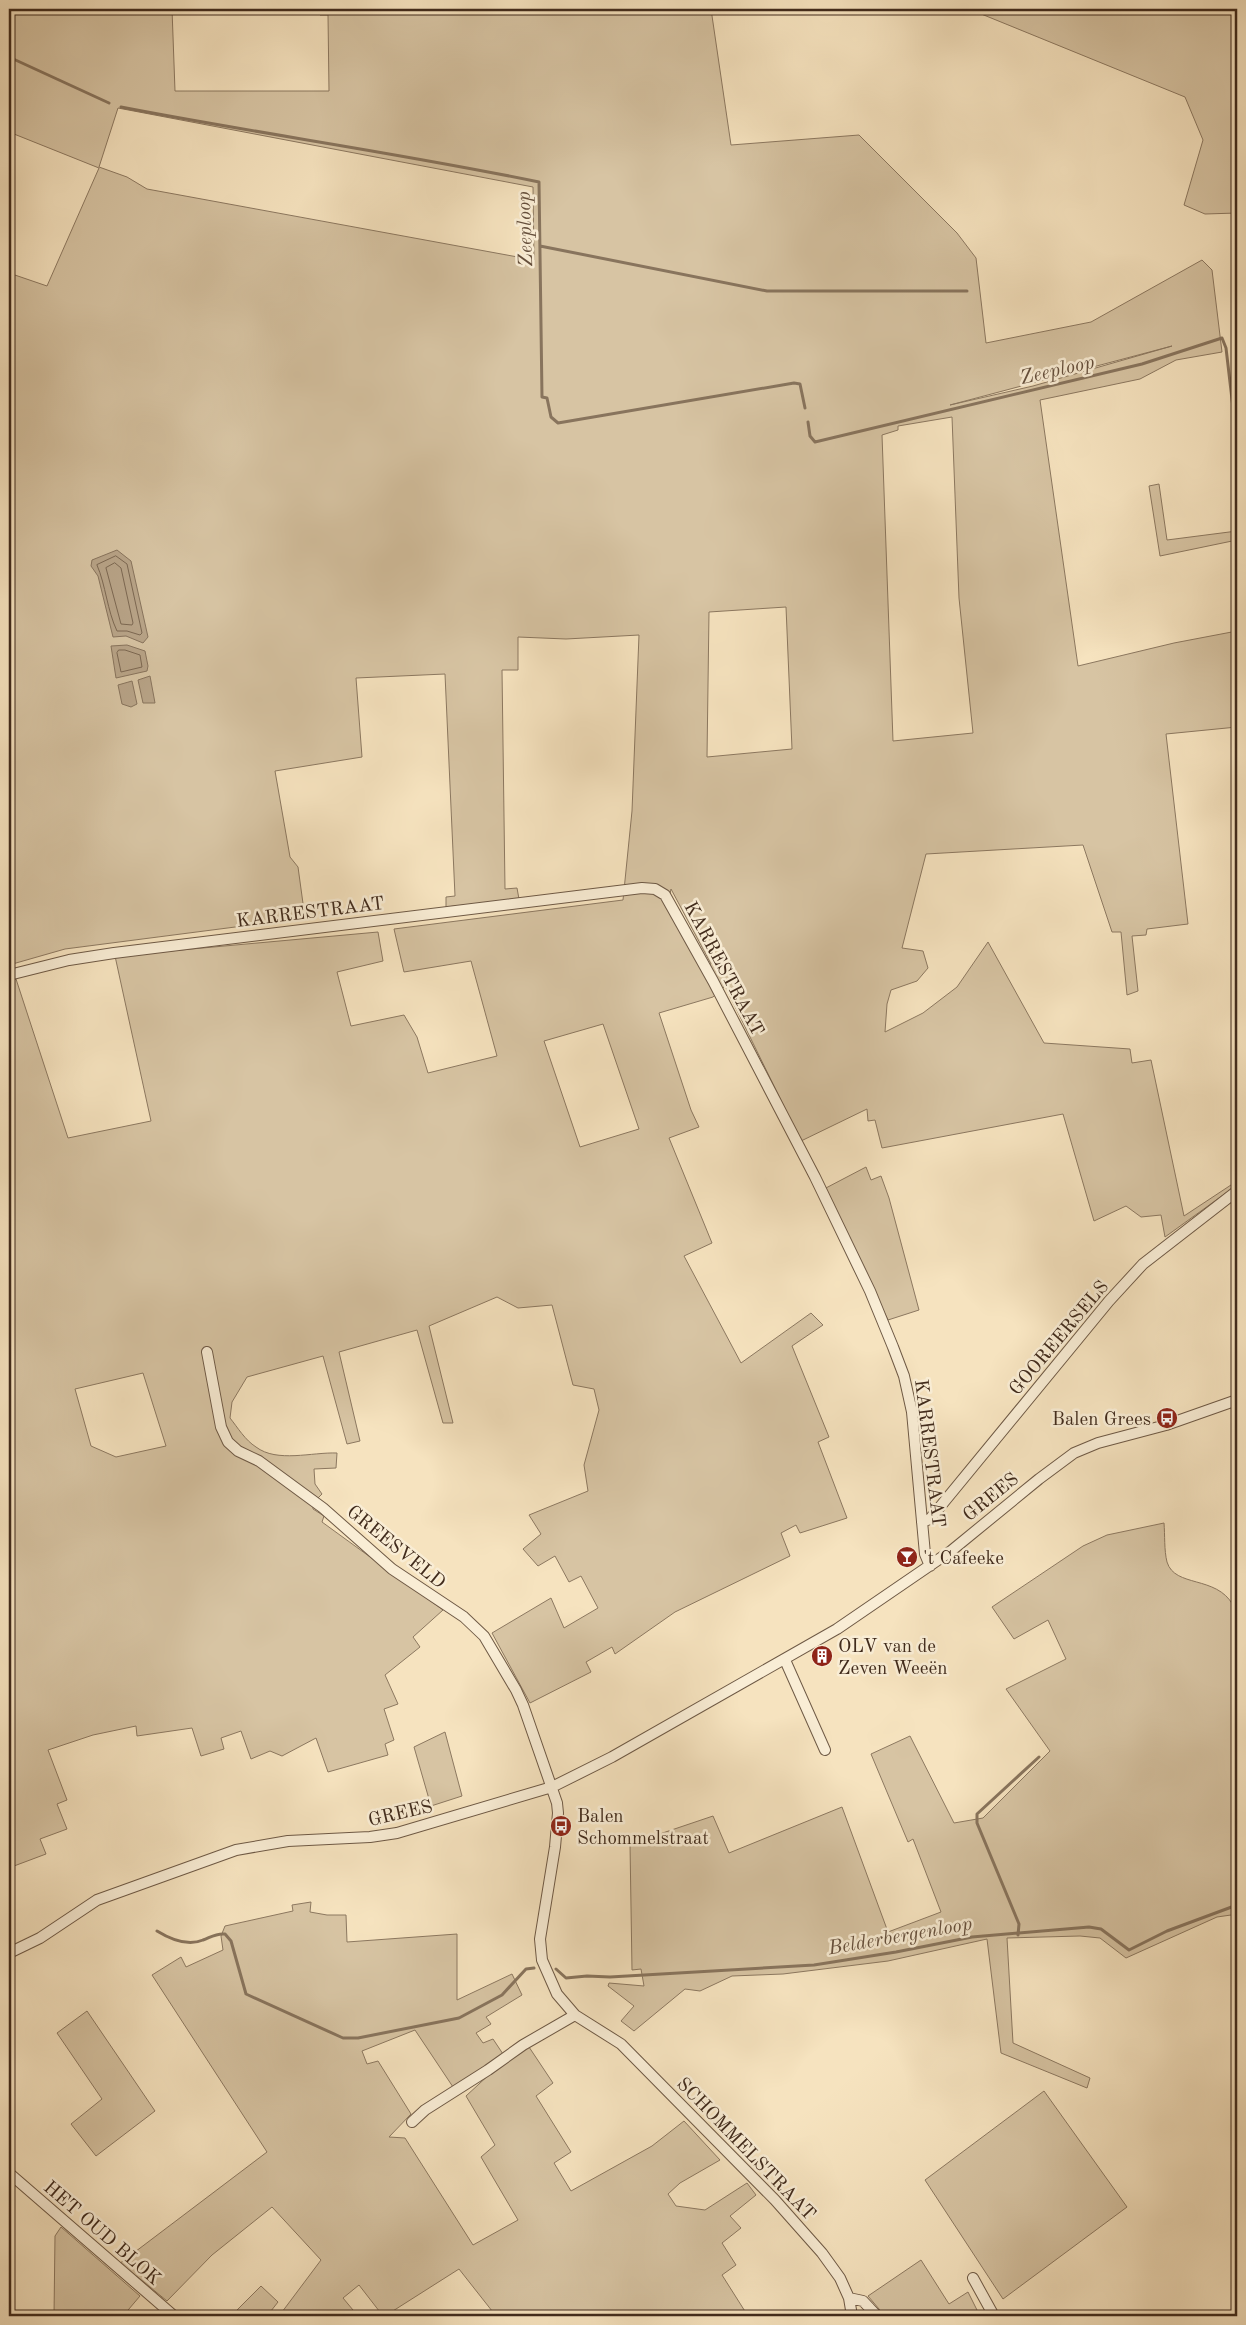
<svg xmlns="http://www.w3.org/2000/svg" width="1246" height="2325" font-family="'Old Standard TT',serif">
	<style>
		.green { fill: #d7c4a3; stroke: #8c7860; fill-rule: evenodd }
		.water { fill: #b8a488; stroke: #88745d }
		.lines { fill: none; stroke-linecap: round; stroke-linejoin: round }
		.shore { stroke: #7c6852; stroke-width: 1 }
		.stream { stroke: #88745d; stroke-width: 3 }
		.minor-casing { stroke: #6e5945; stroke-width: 12 }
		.minor { stroke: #f9edd5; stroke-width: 10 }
		.labels { text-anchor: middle; stroke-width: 5; stroke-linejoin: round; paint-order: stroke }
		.street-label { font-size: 19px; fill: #412b1c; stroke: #f9edd5 }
		.poi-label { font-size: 19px; fill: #412b1c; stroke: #f9edd5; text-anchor: start }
		.water-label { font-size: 20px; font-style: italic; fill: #654f3c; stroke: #f9edd5 }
	</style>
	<rect width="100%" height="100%" fill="#f6e3bf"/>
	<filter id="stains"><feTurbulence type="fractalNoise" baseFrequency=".004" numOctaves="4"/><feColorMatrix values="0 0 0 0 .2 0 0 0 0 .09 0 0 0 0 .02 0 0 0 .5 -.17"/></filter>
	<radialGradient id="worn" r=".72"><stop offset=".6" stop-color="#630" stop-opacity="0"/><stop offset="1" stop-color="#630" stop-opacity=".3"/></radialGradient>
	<path class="green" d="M9,9H172L175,91H329L328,15H320V9H711L731,145L859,135L957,233L976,258L986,343L1091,322L1202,260L1212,270L1222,352L1176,360L1140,379L1040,400L1078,666L1174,643L1237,631V727L1166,734L1188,924L1147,929L1146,935L1132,936L1138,991L1127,995L1121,932H1112L1083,845L926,854L902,948L923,951L928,968L917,981L891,990L887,1004L885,1032L923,1013L957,987L988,942L1044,1043L1130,1049L1132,1063L1151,1060L1184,1216L1237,1181V1185L1165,1237L1161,1215L1141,1217L1126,1206L1094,1221L1063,1114L882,1148L875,1120L868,1121L867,1109L801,1141L725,986L713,997L659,1013L691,1110L699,1127L669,1138L712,1243L684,1256L741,1363L811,1313L823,1325L792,1346L829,1437L818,1442L847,1518L800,1533L796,1525L781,1533L790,1556L675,1612L615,1654L612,1647L586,1662L591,1672L530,1703L492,1633L551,1598L564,1628L598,1608L581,1576L569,1582L555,1556L538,1566L523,1549L541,1534L529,1515L588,1491L584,1465L599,1410L594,1389L573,1385L552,1305L518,1308L497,1297L429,1326L453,1423H443L417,1330L339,1352L360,1441L347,1444L323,1356L247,1377L232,1402L230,1418C238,1428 245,1440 256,1447C277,1463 312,1452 337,1453L336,1468L314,1469L315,1484L322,1494L313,1503V1509L324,1516L322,1522L443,1610L413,1637L420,1647L385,1675L398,1704L384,1709L394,1740L385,1744L388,1755L328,1772L316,1738L282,1756L270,1751L251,1759L241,1731L221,1738L224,1749L201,1756L192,1728L137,1736L136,1726L93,1735L48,1750L67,1800L57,1804L67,1829L40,1839L46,1854L14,1866L9,1854V981L16,979L68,1138L151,1121L115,956L378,932L383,961L337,972L351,1026L404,1015L417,1037L428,1073L497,1056L471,961L404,972L394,929L623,900L632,811L639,635L566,639L518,637V670H502L505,889L517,888L519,899L446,907V897L455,896L445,674L356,678L362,757L275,771L290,857L298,867L305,918L65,949L9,965V273L47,286L99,168L9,132ZM118,108L533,187L534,260L147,189L127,177L99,167ZM1172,346L1033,386L950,405ZM952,417L959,598L973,733L893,741L882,435L898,430V426ZM786,607L792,749L707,757L709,612ZM671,889L711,964L703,970L668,904ZM603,1024L639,1129L580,1147L544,1041ZM143,1373L166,1446L116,1457L91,1446L75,1389Z
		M969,9H1237V213L1205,214L1184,205L1203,140L1185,97Z
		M1159,484L1167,540L1237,531V540L1160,556L1149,486Z
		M866,1167L871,1180L881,1176L889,1198L919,1310L888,1320L824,1189Z
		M1164,1523C1165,1535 1164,1550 1167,1562C1175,1588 1216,1575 1233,1605L1237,1602V1923L1231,1915L1217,1917L1126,1958L1100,1938L1080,1936L1007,1938L1013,2043L1090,2078L1087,2088L1001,2053L987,1939L888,1961L783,1974L732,1976L700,1991L685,1989L634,2031L621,2021L634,2006L608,1986L609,1983L644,1986L641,1969L632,1970L630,1844L713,1816L729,1853L842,1807L888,1932L941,1912L913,1839L908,1842L871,1754L910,1736L954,1823L983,1818L1050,1751L1006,1689L1066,1659L1048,1620L1014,1639L992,1607L1083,1546L1107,1535Z
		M445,1732L462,1796L431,1806L414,1747Z
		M311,1902L310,1912L327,1915H346L347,1942L457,1934V2000L512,1974L522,1995L486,2017L491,2024L476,2033L483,2043L493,2039L503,2054L453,2087L415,2030L362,2051L367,2064L378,2061L411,2114L389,2137L405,2138L473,2245L518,2220L481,2157L495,2145L466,2096L492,2072L529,2047L553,2083L536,2096L571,2152L554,2163L571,2191L652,2146L684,2121L720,2160L680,2183L668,2194L676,2206L705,2210L747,2183L756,2195L730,2216L741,2228L722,2243L736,2265L722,2275L748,2316H496L459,2269L385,2316H383L359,2285L343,2298L358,2316H279L321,2260L272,2207L212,2255L167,2301L139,2278L119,2264L267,2152L152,1975L181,1957L186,1967L223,1950L221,1936L225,1926L293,1911L292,1905Z
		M87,2011L155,2111L96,2156L71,2124L102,2099L57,2033Z
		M1044,2091L1127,2207L1003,2299L925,2180Z
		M61,2227L140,2296L123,2316H54L55,2236Z
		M921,2260L949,2304L968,2292L980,2316H885L868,2296Z
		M261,2286L278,2302L267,2316H231Z"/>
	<path class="water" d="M117,550L131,561L148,637L143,643L126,636L113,637L98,576L91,566L92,560Z
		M127,645L145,651L148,666L147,671L116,678L111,646Z
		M150,676L155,703H143L138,680Z
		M132,681L137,704L131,707L122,704L118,685Z"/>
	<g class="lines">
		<path class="shore" d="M116,556L127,564L142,633L140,635L127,631H117C107,610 106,586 97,565Z
			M115,563L121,568L133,623L132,625L121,624L106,568Z
			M119,650H125L140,655L142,667L121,672L117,653Z"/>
		<path class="stream" d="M9,57L109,103
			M121,107C260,134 400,153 539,182L542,397L547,398L551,417L558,423L794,383L800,384L805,408
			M540,246L767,291H967
			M808,422L810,436L815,442L1142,364L1222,338L1226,348L1237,442
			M157,1931C170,1939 187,1947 203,1940C211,1937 216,1933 225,1934L231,1941L246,1994L343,2038H358L459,2018L502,1995L526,1969L534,1968
			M1018,1935L1019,1924L977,1823V1814L1039,1757
			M556,1969L566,1978L587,1976L610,1977L814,1965L896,1952L972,1937L1089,1927L1101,1929L1129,1950L1167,1931L1237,1905"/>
		<g class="minor-casing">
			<path id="minor" d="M9,975L69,960L114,953L642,888L655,889L665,895L713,981L815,1177L870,1291L893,1347L904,1376L912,1412L925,1554L930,1566
				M207,1352L221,1427L228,1442L238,1451L259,1461L323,1508L392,1569L464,1617L484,1636L516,1690L523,1705L557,1803L558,1813L555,1847L540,1939L542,1960L557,1994L575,2015L621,2044L775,2200L822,2253L840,2278L849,2298L852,2316
				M922,1522L930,1519L1109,1301L1143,1264L1237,1191
				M785,1660L825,1750
				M9,1953L40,1938L97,1900L236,1850L288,1841L370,1837L397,1833L552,1787L612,1757L837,1629L951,1551L1039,1479L1074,1453L1098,1443L1166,1425L1237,1400
				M412,2122L425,2110L488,2070L523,2045L575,2015
				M9,2173L174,2316
				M973,2278L994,2316
				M849,2298L863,2301L877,2316"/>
		</g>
		<use href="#minor" class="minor"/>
	</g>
	<defs>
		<g id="bus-disc" transform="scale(1.125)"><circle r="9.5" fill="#8f2418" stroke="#f9edd5"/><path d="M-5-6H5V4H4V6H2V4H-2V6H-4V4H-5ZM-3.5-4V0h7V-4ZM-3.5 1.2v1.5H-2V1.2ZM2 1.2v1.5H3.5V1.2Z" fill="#fff"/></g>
		<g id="bar-disc" transform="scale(1.125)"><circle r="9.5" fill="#8f2418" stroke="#f9edd5"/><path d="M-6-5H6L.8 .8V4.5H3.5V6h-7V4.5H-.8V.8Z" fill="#fff"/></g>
		<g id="building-disc" transform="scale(1.125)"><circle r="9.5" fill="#8f2418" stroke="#f9edd5"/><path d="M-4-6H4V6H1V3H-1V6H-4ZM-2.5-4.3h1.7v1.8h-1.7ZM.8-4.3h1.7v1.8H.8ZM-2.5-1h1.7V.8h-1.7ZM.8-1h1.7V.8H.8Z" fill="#fff"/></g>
	</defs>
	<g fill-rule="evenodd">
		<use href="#bus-disc" x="1167" y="1418"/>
		<use href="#bar-disc" x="907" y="1557"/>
		<use href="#building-disc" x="822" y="1656"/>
		<use href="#bus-disc" x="561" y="1826"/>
	</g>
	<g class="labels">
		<g class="street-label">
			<text transform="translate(310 911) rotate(-7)" y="7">KARRESTRAAT</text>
			<text transform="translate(725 968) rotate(62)" y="7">KARRESTRAAT</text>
			<text transform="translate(1058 1337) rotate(-50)" y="7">GOOREERSELS</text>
			<text transform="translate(931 1453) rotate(83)" y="7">KARRESTRAAT</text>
			<text transform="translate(990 1496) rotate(-39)" y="7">GREES</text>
			<text transform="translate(397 1546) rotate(39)" y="7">GREESVELD</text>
			<text transform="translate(400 1812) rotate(-13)" y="7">GREES</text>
			<text transform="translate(747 2148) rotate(46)" y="7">SCHOMMELSTRAAT</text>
			<text transform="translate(103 2232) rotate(41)" y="7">HET OUD BLOK</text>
		</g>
		<g class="poi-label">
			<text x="1151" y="1425" text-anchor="end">Balen Grees</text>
			<text x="923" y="1564">'t Cafeeke</text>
			<text x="838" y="1652">OLV van de<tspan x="838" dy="22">Zeven Weeën</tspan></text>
			<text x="577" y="1822">Balen<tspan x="577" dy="22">Schommelstraat</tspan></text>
		</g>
		<g class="water-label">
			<text transform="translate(524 229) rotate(-92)" y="7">Zeeploop</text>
			<text transform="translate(1057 369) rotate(-13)" y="7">Zeeploop</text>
			<text transform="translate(900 1935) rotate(-10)" y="7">Belderbergenloop</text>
		</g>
	</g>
	<rect width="1246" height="2325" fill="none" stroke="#f6e3bf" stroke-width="30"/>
	<rect x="10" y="10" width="1226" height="2305" fill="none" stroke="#412b1c" stroke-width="2.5"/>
	<rect x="15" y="15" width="1216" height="2295" fill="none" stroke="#412b1c"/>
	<rect width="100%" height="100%" filter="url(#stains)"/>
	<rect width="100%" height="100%" fill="url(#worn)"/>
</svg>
